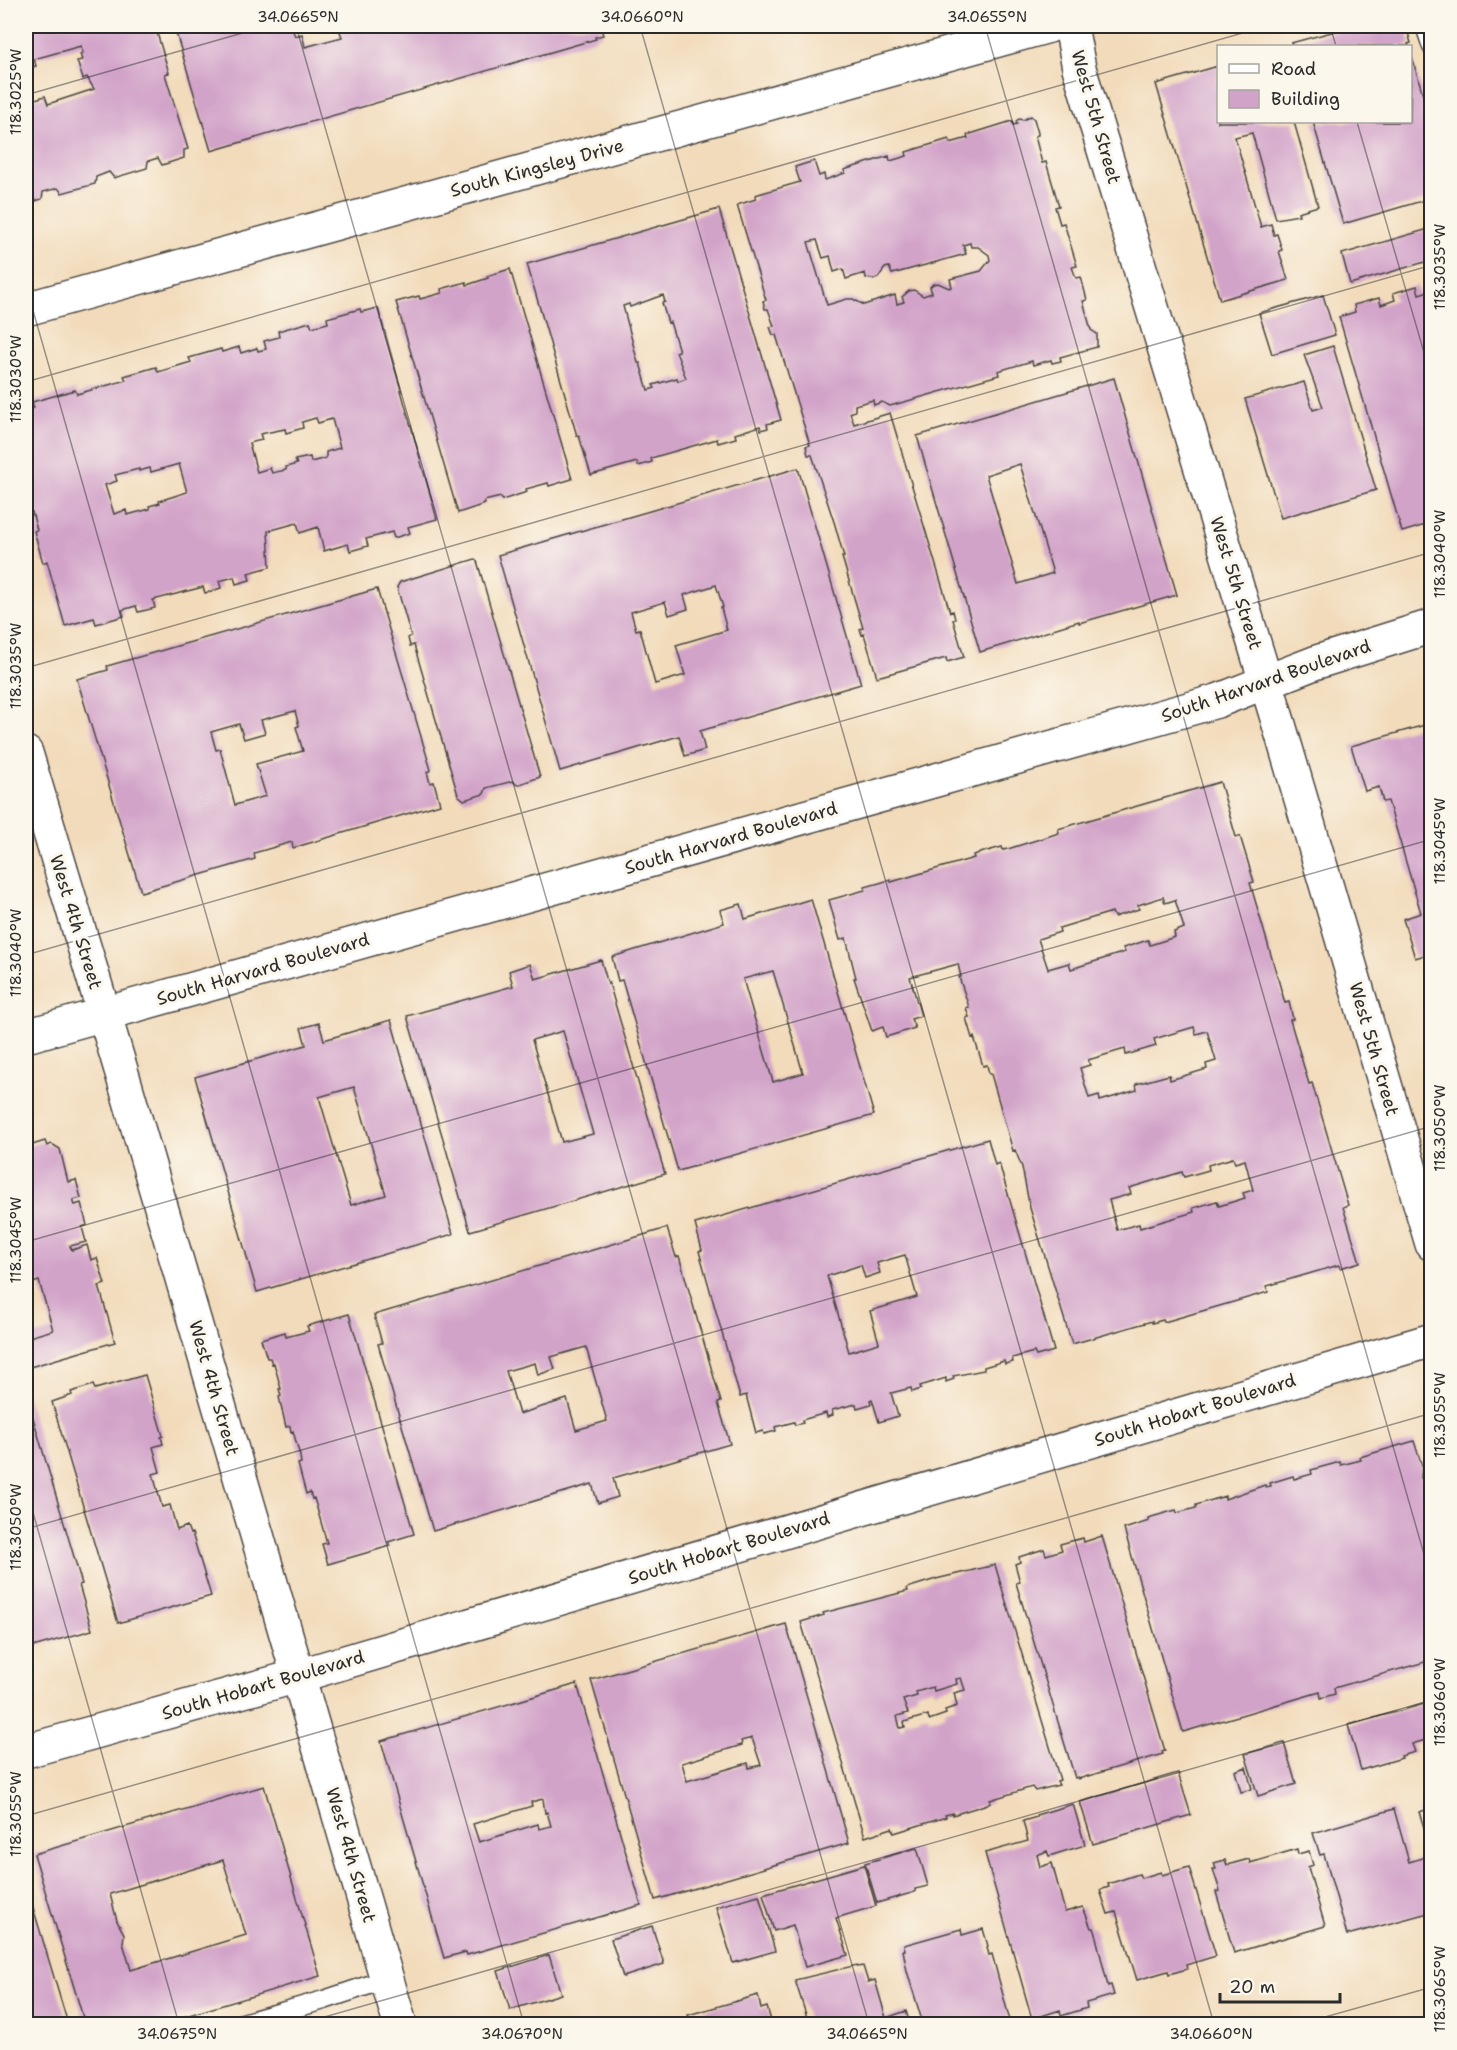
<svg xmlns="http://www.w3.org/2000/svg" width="1457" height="2050" font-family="'Shantell Sans',sans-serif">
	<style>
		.building { fill: #d2a3c9; fill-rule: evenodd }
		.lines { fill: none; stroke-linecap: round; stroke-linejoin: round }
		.service-casing { stroke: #494541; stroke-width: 21 }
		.minor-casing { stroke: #494541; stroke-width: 36 }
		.tertiary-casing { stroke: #494541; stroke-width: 36 }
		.service { stroke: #fff; stroke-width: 18 }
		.minor { stroke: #fff; stroke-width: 33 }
		.tertiary { stroke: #fff; stroke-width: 33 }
		.ticks { fill: none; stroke: #2b2b2b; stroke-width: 1.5; stroke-opacity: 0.45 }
		.labels { text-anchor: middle; stroke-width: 6; stroke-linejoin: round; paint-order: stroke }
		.street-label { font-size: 18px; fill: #2b2b2b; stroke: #fbf7ec }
		.neatline { fill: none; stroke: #2b2b2b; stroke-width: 2 }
		.ticks-label { font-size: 15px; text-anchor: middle; fill: #2b2b2b }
	</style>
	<rect width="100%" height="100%" fill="#fbf7ec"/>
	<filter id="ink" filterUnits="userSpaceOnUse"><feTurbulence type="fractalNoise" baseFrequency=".0167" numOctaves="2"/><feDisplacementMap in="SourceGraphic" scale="12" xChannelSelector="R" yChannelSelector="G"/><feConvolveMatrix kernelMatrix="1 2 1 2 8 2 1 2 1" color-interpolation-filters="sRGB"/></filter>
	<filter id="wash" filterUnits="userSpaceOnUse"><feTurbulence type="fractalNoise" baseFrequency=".008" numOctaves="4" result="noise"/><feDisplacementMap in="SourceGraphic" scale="24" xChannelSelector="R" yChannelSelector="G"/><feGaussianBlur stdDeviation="1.35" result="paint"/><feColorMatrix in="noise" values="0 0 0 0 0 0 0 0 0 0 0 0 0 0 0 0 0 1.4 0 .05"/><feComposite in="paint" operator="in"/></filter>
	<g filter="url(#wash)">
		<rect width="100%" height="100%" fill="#f2dbbb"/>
		<g id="blocks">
			<path class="building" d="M26,26H155L169,73L165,74L188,149L184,150V158L162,165L158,158L148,161L147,168L114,178L109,172L96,177L95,184L62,193L58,188L43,192L42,199L26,204V102L45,96L48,104L94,89L87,77L83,79L77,61L82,60L80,54L83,53L81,46L34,59L36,66L26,69Z
				M174,26H291L295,36L302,34L305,47L342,37L338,26H600L603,35L595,37L596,39L211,151Z
				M1354,26H1406L1411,43L1408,44L1409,46H1292L1291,43Z
				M1411,54L1432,125V198L1343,224L1313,122H1410Z
				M1218,66V122H1294L1318,206L1298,212L1299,215L1276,219L1252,133L1235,137L1261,227L1271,224L1274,235L1277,234L1282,250L1279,251L1288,280L1220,300L1156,84Z
				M1031,116L1034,119L1038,133V135L1035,136L1042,163L1046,162L1059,206L1055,207L1060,224L1064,223L1077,266L1072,267L1076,278L1081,277L1087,300L1083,301L1091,330L1097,334V347L1060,357L1061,361L1052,363L1051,360L1033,365L1032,361L998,371L999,375L890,406L882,402L874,405L873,400L855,405V411L850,413L854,424L890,413L950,612L953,611L955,619L953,620L964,657L947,662L946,658L877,677L864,634L862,635L860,629L863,628L842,557H844L835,525L812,455H808L806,446L810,445L776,335H773L770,327L774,326L768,309H765L763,301L766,300L737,205L756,199L755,195L800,182L795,167L814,161L819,176L824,174L825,180L845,173L844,170L889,156L890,161L907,156L906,152L949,139L950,143L968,138L967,135L1012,121L1013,125L1017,124L1016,121L1019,119L1023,120ZM817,240L823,258L830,256L834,272L843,269L846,279L865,273L866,278L874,279L878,278L885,268L889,267L892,274L966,254L963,245L970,243L971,247H978L989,255L990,260L981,271L950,279L952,287L949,288L938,283L933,284L930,287L932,293L923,296L914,290L909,291L902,297L904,302L897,304L895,295L864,305L853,299H847L827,305L808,242Z
				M719,209L781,420L767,424L768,428L761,430L760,426L735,434L736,438L718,443L717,439L651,458L652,462L638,466L637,462L591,475L579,436H577L527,264ZM663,295L665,302L662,303L668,323L670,322L679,351L676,352L686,378L678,381L677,378L653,385L655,388L648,390L640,363H638L623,306L629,304L630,307Z
				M1432,228V260L1350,284L1342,254Z
				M510,269L572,479L549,486L548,483L526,489L527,492L502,500L501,497L484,501L485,504L458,513L396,302L419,296L420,299L442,293L441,289L466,282L467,285L488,278L487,276Z
				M1417,286L1419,294L1432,290V523L1402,532L1339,317L1355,312L1354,305L1379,298L1381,305L1395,300L1393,293Z
				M1323,295L1335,335L1272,354L1259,313Z
				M378,308L437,519L408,527L410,533L394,538L392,532L366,539L368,546L350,551L348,544L324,551L318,527L300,533L297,523L268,531L270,567L248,573L250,580L236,584L234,577L219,581L221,588L205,593L203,587L153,600L155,608L138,612L136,606L122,610L124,616L96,624L94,618L65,626L47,561L43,563L34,531L37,530L32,512L28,513L26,505V410L34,408L32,402L75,390L77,394L126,380L124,376L156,367L158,372L191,362L189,358L221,349L222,352L239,347L241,353L257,348L258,351L266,349L264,341L279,337L278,331L310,322L312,327L328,323L327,318L360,309L361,312ZM316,418L318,423L332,419L340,448L326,452V458L311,462L310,457L295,460L297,464L286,467V470L272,473L270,468L257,472L249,443L262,440L260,434L285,429L286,433L303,428L302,422ZM179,464L187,492L159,501L160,503L149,506L150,509L127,515L126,510L114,514L105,485L117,481L115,475L139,469V471L150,468L151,472Z
				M1333,346L1376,490L1281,518L1245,399L1304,382L1313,410L1323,407L1304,355Z
				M1114,378L1177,595L1079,623V621L1053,629V630L980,652L917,436ZM1020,464L1053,573L1018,584L986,475Z
				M798,468L861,684L700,731L705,750L685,756L679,736L560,771L498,555ZM716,585L723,607L721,608L727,630L676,645L685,675L655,684L640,629L636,630L631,612L665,602L669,615L688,609L684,595Z
				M475,559L477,561L540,777L517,785L513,781L486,788L484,794L464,800L458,795L414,645L410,646L408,638L411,636L397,587L400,582Z
				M377,589L431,770L427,772L430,783L434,782L440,804L293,848L292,842L254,853L255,859L141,892L77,679L108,670L107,666ZM295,711L299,726L296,727L303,751L256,764L266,796L235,805L220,749L216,750L211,732L239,724L244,739L265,733L261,720Z
				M1432,723V953L1415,958L1403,919L1421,913L1388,801L1383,802L1379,787L1365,791L1351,746Z
				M1220,782L1236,837L1240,836L1254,882L1250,883L1285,1003L1289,1002L1293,1019L1290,1020L1309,1084L1312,1083L1348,1205L1343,1207L1360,1262L1340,1268L1339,1265L1267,1286L1268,1292L1164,1322L1163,1320L1152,1323V1321L1072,1344L1030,1208L1022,1167L1015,1150L1013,1151L991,1074H989L987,1065L983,1066L974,1037L972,1038L966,1018L969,1017L966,1008L969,1007L959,977H961L958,964L910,977L921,1016L911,1019L915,1028L886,1037L883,1027L872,1031L854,978H856L846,938L840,940L829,900L865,890V887L890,880L891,882L974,858L973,855L1002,847L1003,850L1011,848L1059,833L1058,829ZM1163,897L1165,903L1175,900L1184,928L1174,932L1175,937L1150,945L1148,940L1123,948L1125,952L1071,969L1069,963L1048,969L1038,939L1060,932L1059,928L1112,912L1114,917L1139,909L1138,905ZM1194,1027L1196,1034L1207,1031L1216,1061L1206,1064L1207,1069L1170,1080L1169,1075L1136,1084L1137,1090L1100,1101L1099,1095L1089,1098L1080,1068L1090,1065L1088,1060L1125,1049L1126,1055L1156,1046L1154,1039ZM1233,1158L1235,1163L1245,1160L1253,1190L1243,1193L1245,1198L1219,1206L1217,1201L1193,1208L1194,1212L1140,1228L1139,1224L1117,1230L1109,1200L1131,1194L1129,1188L1182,1172L1184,1177L1209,1170L1208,1165Z
				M811,899L874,1115L678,1171L622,980L618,981L612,957L724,923L720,910L741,904L745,919ZM773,971L803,1073L773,1082L743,979Z
				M601,960L608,984L609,983L665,1174L470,1231L407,1016L513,986L509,971L530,964L535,979ZM563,1031L593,1134L562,1142L532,1040Z
				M391,1020L453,1234L257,1292L195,1077L306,1045L301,1028L319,1023L324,1040ZM354,1087L386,1195L351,1205L319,1097Z
				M988,1139L995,1165L999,1163L1054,1351L1036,1356L1034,1352L1012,1358L1013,1362L1005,1364L1004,1361L984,1367V1370L953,1376L954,1379L946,1382V1378L920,1386L921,1389L912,1392L911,1388L891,1393L898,1416L879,1422L872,1399L870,1400L871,1404L857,1408L856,1404L832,1410L833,1415L827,1417L826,1413L802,1420L803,1423L795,1425L794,1422L775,1427L776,1431L764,1434L763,1431L756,1433L746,1395L740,1397L699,1251L702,1250L695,1224ZM905,1255L917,1297L870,1311L879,1343L849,1352L827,1276L861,1265L865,1278L880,1273L877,1263Z
				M45,1141L47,1146L52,1144L60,1149L68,1182L76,1180L81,1198L73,1200L75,1205L81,1203L87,1225L82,1227L86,1242L70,1246L72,1250L87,1245L91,1260L97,1258L105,1284L99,1286L115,1342L30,1367L26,1351L28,1350L26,1338L53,1330L39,1281L26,1285V1147Z
				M667,1228L676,1257L679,1256L721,1402L718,1403L730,1444L613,1478L618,1497L598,1503L592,1484L433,1531L378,1344L382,1343L374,1315ZM586,1347L607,1421L576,1430L567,1399L519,1414L506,1371L535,1363L538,1375L555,1369L551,1357Z
				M349,1314L414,1534L388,1542L390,1546L328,1564L322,1544L327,1543L314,1498L312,1499L310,1492L306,1494L298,1464L301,1463L300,1456L293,1431L291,1432L290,1426L286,1427L279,1397L281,1396L279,1389H281L274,1363L272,1364L270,1358H267L261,1339L285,1332L286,1337L309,1331L307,1326Z
				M145,1375L163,1436L161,1437L163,1444L153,1447L160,1472L153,1474L162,1507L170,1505L177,1530L187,1526L190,1534L192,1533L211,1596L118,1623L52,1402L72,1395L71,1392L93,1385L95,1389Z
				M26,1394L82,1584L79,1585L92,1630L26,1649Z
				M1414,1441L1422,1466L1421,1478L1425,1477L1432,1499V1660L1334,1688L1335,1694L1321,1698L1320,1692L1183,1732L1124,1529L1149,1521L1148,1518L1176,1510L1177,1513L1196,1508V1505L1225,1496V1499L1265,1485L1266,1487L1271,1486L1270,1483L1293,1476L1294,1479L1312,1474L1311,1470L1340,1462L1341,1465L1361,1460L1360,1457Z
				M1102,1536L1165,1751L1162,1752L1163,1754L1078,1779V1777L1075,1778L1016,1583L1020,1582L1015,1564L1020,1562L1019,1557L1044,1549L1046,1555L1062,1550L1060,1544L1083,1538L1084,1542Z
				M995,1565L1060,1780L1057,1781L1059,1785L1035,1791L1032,1787L990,1800L991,1803L953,1815V1813L945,1815L946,1817L894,1833L892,1828L865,1837L801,1622L824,1615L823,1613L908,1591L907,1588L936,1579ZM961,1678L965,1690L954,1693L957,1706L945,1710L946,1714L929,1720L928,1715L904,1722L905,1727L900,1728L897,1716L908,1713L903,1700L917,1696L916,1692L933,1687L934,1691L957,1684L956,1679Z
				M786,1624L849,1843L655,1900L591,1680ZM752,1738L761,1765L749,1768L748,1763L687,1781L682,1763L742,1745L741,1741Z
				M577,1684L641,1905L467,1955L466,1952L444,1958L381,1741ZM543,1799L545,1813L547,1812L551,1826L539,1829L538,1824L479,1842L473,1824L532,1806L531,1802Z
				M1432,1702V1738L1412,1744L1415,1752L1401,1756L1402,1758L1361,1770L1348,1725Z
				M1284,1743L1296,1784L1258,1796L1245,1754Z
				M1246,1767L1252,1789L1241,1792L1235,1771Z
				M1178,1773L1191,1815L1093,1844L1080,1802Z
				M264,1786L320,1976L159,2024H85L34,1854ZM223,1860L246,1935L131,1970L123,1943L124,1934L117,1921L110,1894Z
				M1073,1804L1085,1845L1049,1856L1047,1851L1037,1855L1040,1867L1052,1863L1065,1912L1083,1907L1091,1928H1094L1097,1937H1096L1108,1986L1111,1985L1114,1995L1086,2003L1087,2008L1061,2016L1060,2010L1032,2019L985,1853L1028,1841L1023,1821L1037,1817L1036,1815Z
				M1432,1808V1849H1431L1419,1812Z
				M1394,1809L1409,1862L1429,1856L1432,1863V1912L1347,1935L1324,1854L1320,1855L1313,1833Z
				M917,1848L928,1886L915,1889V1892L877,1903L865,1863Z
				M1297,1849L1298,1854L1309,1851L1313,1865L1308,1867L1325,1926L1234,1953L1216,1892L1220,1891L1213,1869H1216L1214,1863L1225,1860L1227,1865L1249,1859L1250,1863Z
				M864,1865L876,1906L836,1918L848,1955L805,1967L793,1925L774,1931L763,1894Z
				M1189,1867L1216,1956L1186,1965L1187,1969L1169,1974L1168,1971L1137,1980L1116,1912L1108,1914L1100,1890L1109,1887L1108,1884L1139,1874L1141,1878L1161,1872L1162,1875Z
				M26,1884L68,2024H26Z
				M759,1895L775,1951L733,1963L716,1907Z
				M652,1926L664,1964L623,1977L611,1939Z
				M961,1929L962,1935L983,1929L988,1946L987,1947L989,1955L992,1954L1010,2021L999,2024H923L907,1971L903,1950H905L904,1945Z
				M549,1955L561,1994L510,2010L498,1971Z
				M857,1965L858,1967L863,1966L868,1982L875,1980L886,2018L906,2011L910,2024H809L795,1980Z
				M758,1995L761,2009L767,2007L772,2024H690L688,2015Z"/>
		</g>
	</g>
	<g filter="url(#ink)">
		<use href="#blocks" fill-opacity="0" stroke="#494541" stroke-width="1.5"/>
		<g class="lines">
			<g class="service-casing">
				<path id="service" d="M1425,26L1432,47
					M239,2024L324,2000L387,1979"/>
			</g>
			<g class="minor-casing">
				<path id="minor" d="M1071,26L1079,68L1280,728L1432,1244
					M26,309L1049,26
					M26,753L121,1070L400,2024
					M26,1751L298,1676L1432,1340"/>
			</g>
			<g class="tertiary-casing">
				<path id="tertiary" d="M26,1036L1217,701L1317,662L1432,626"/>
			</g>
			<use href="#service" class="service"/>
			<use href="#minor" class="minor"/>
			<use href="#tertiary" class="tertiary"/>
		</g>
	</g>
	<path class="ticks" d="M296,26L869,2024M640,26L1214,2024M985,26L1432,1582M1330,26L1336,46M26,95L267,26M1357,122L1432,380M26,286L524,2024M26,382L1267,26M26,668L1432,265M26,955L1432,552M26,1242L1432,839M26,1488L179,2024M26,1529L1432,1126M26,1816L1432,1413M300,2024L1432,1700M1300,2024L1432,1987"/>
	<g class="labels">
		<g class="street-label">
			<text transform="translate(1096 117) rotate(74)" y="6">West 5th Street</text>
			<text transform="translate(537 168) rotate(-15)" y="6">South Kingsley Drive</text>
			<text transform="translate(1236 583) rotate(73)" y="6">West 5th Street</text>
			<text transform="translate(1266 681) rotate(-19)" y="6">South Harvard Boulevard</text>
			<text transform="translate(731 838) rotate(-16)" y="6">South Harvard Boulevard</text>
			<text transform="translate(76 922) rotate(73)" y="6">West 4th Street</text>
			<text transform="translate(263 969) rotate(-16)" y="6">South Harvard Boulevard</text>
			<text transform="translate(1374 1049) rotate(74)" y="6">West 5th Street</text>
			<text transform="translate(214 1388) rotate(74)" y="6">West 4th Street</text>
			<text transform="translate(1195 1410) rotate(-17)" y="6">South Hobart Boulevard</text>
			<text transform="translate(729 1548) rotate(-17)" y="6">South Hobart Boulevard</text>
			<text transform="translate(263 1685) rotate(-16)" y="6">South Hobart Boulevard</text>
			<text transform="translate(351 1855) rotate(74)" y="6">West 4th Street</text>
		</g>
	</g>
	<rect width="1457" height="2050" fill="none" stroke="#fbf7ec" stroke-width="66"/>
	<rect x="1217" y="45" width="195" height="78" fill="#fbf7ec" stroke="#a8a59f" stroke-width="1.5"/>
	<rect x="1229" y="64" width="30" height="9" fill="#ffffff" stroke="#a8a59f" stroke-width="1.5"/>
	<text x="1271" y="75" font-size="18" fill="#2b2b2b">Road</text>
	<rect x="1229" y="90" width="30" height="18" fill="#d2a3c9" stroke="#a8a59f" stroke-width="1.5"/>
	<text x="1271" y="105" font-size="18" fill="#2b2b2b">Building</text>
	<path d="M1220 1993v9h120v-9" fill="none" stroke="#2b2b2b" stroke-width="3"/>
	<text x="1229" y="1993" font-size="18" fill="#2b2b2b" stroke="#fbf7ec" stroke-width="4.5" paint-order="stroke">20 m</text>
	<rect x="33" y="33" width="1391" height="1984" class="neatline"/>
	<g class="ticks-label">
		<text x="298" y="22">34.0665°N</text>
		<text x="642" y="22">34.0660°N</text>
		<text x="987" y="22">34.0655°N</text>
		<text transform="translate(16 92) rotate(-90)" y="5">118.3025°W</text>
		<text transform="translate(1440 267) rotate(-90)" y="5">118.3035°W</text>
		<text transform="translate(16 379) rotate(-90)" y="5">118.3030°W</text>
		<text transform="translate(1440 554) rotate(-90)" y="5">118.3040°W</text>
		<text transform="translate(16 666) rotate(-90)" y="5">118.3035°W</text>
		<text transform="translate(1440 841) rotate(-90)" y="5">118.3045°W</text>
		<text transform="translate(16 953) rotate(-90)" y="5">118.3040°W</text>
		<text transform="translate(1440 1128) rotate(-90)" y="5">118.3050°W</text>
		<text transform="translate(16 1240) rotate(-90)" y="5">118.3045°W</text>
		<text transform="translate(1440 1415) rotate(-90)" y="5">118.3055°W</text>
		<text transform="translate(16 1527) rotate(-90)" y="5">118.3050°W</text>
		<text transform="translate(1440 1702) rotate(-90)" y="5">118.3060°W</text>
		<text transform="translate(16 1814) rotate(-90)" y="5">118.3055°W</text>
		<text transform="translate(1440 1989) rotate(-90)" y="5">118.3065°W</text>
		<text x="177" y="2039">34.0675°N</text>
		<text x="522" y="2039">34.0670°N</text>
		<text x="867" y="2039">34.0665°N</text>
		<text x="1211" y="2039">34.0660°N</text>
	</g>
</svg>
